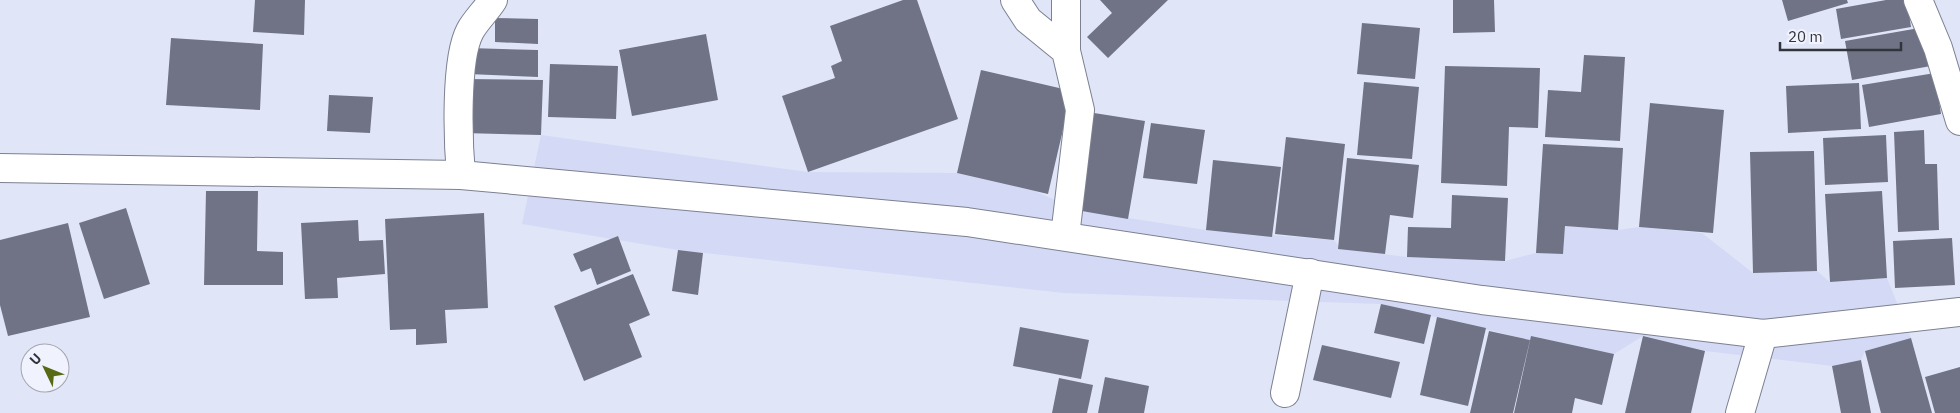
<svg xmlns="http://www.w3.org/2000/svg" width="1960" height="413" font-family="'IBM Plex Sans',sans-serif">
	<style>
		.built { fill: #d4daf5 }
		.building { fill: #707385 }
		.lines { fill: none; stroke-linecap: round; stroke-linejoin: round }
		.street-casing { stroke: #7c8091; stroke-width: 30 }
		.secondary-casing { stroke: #7c8091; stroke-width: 30 }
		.street { stroke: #fff; stroke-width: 28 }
		.secondary { stroke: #fff; stroke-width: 28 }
	</style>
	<rect width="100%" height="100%" fill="#e0e5f8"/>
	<path class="built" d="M541,135L808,172L957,173L1035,191L1076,210L1206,230L1334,240L1341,249L1407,257L1505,261L1536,253L1563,254L1565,226L1618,230L1639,227L1702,233L1753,273L1817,271L1830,282L1887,278L1911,338L1865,351L1861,360L1832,366L1705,351L1643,336L1614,354L1530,340L1381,304L1064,293L678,250L522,224Z"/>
	<path class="building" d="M255,0H305L304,35L253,32Z
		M903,0H917L958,119L808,172L782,96L835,78L831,66L842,61L830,26Z
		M1100,0H1168L1108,58L1087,37L1112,13Z
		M1453,0H1494L1495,32L1453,33Z
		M1782,0H1847L1848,3L1788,21Z
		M1886,0H1907L1911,27L1841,39L1836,9Z
		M495,18L538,19V44L495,42Z
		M1362,23L1420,28L1415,79L1357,74Z
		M1925,27L1931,66L1852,80L1845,41Z
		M706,34L718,100L632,116L619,50Z
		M171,38L263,44L260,110L166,105Z
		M469,48L538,50V77L468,74Z
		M1584,55L1625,57L1620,141L1545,137L1548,90L1581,92Z
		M550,64L618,66L616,119L548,117Z
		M1445,66L1540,68L1538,128L1509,127L1507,186L1441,183Z
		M981,70L1072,91L1048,194L957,173Z
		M1935,73L1941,114L1869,127L1862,85Z
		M465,79L543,80L541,135L463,133Z
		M1364,82L1419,87L1412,159L1357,155Z
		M1859,83L1861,129L1788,133L1786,86Z
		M329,95L373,97L370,133L327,131Z
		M1650,103L1724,110L1713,233L1639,227Z
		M1094,113L1145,121L1128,219L1076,210Z
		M1151,123L1205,130L1197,184L1143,178Z
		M1924,130L1925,164H1937L1939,230L1898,232L1894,132Z
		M1886,135L1888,182L1825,185L1823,138Z
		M1286,137L1345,144L1334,240L1275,234Z
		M1543,144L1623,148L1618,230L1565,226L1563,254L1536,253Z
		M1814,151L1817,271L1753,273L1750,152Z
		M1347,158L1419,165L1413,218L1390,215L1385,254L1338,249Z
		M1213,160L1281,167L1272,237L1206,230Z
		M206,191H258L257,251L283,252V285H204Z
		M1882,191L1887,278L1830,282L1825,194Z
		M1452,195L1508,198L1505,261L1407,257L1408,227L1451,228Z
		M126,208L150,284L104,299L79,223Z
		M484,213L488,308L445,310L447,343L416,345V329L390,330L385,219Z
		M358,220L359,241L383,240L385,274L337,278L338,298L305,299L301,223Z
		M68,223L90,317L8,336L0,305V240Z
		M618,236L631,271L597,285L591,268L581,272L573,254Z
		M1952,238L1955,285L1895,288L1893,241Z
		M678,250L703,253L698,295L672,291Z
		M633,274L650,315L629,324L642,357L584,381L554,306Z
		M1381,304L1431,315L1424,344L1374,333Z
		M1437,317L1486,328L1468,406L1420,395Z
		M1020,327L1089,340L1081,379L1013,366Z
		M1489,331L1530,340L1513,413H1470Z
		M1531,336L1614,354L1602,405L1575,398L1572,413H1514Z
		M1643,336L1705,351L1691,413H1625Z
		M1911,338L1932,413H1881L1865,351Z
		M1322,345L1400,362L1391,398L1313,380Z
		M1861,360L1871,413H1841L1832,366Z
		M1960,367V413H1935L1925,377Z
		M1105,377L1149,386L1144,413H1098Z
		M1059,378L1093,385L1087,413H1052Z"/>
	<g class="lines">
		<g class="street-casing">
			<path id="street" d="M1015,0L1028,20L1066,51
				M1918,0L1938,48L1960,121
				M461,175C458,142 455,59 470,31C476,20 486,11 493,0
				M1065,236L1080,110L1066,51V0
				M1285,393L1310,273
				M1740,413L1763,334"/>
		</g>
		<g class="secondary-casing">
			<path id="secondary" d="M0,168L461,175L967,222L1482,300L1763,334L1960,312"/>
		</g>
		<use href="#street" class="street"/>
		<use href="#secondary" class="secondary"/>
	</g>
	<g transform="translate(45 368) rotate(313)"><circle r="24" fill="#f0f2fe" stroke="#a4a6b0"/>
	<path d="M0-4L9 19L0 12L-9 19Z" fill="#576913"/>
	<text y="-8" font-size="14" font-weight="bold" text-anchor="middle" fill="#32343b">U</text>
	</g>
	<path d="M1780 42v8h121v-8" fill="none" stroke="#32343b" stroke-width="2.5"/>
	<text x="1788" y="42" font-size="15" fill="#32343b" stroke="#f0f2fe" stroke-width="4" paint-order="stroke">20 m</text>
</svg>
